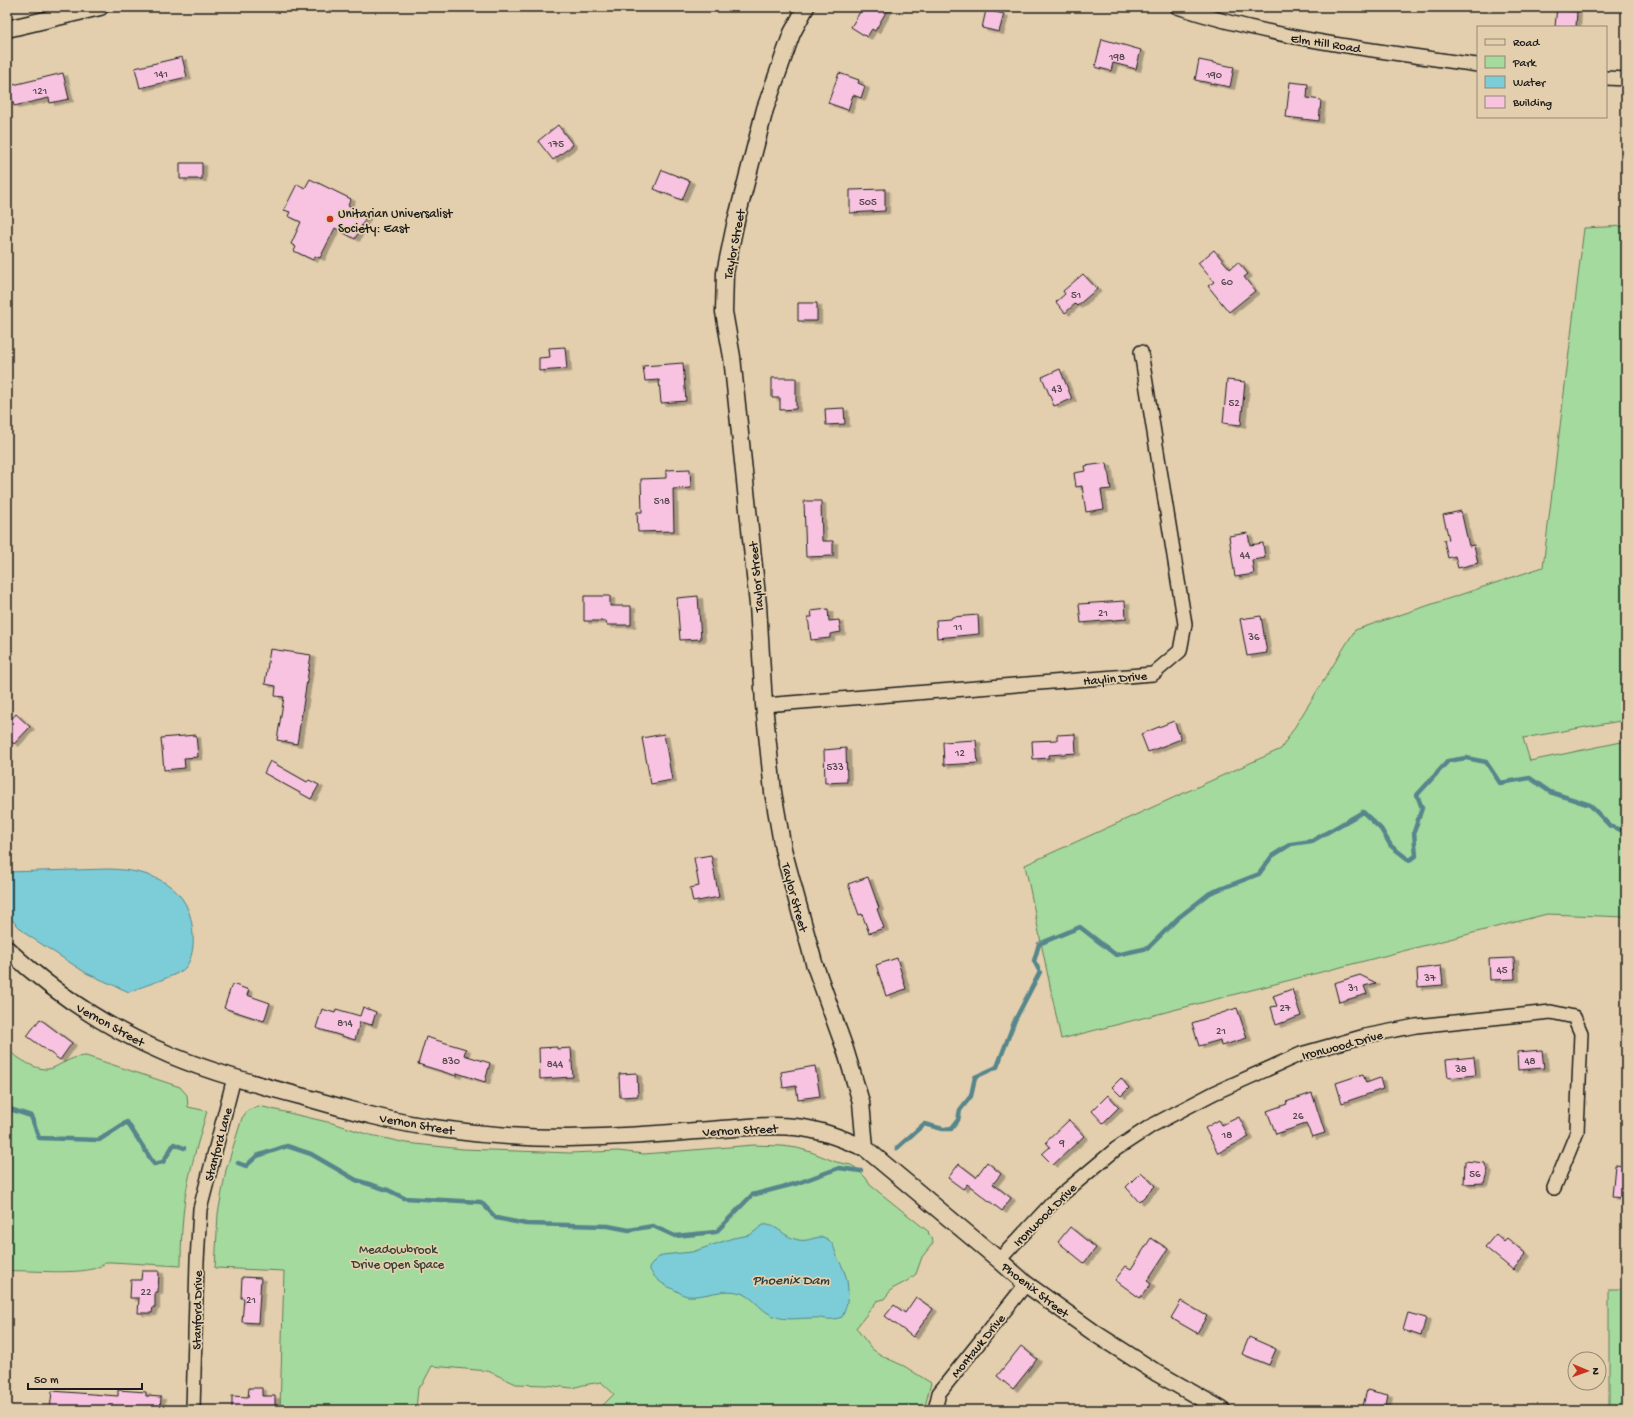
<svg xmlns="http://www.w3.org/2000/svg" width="1633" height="1417" font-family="'Gochi Hand',sans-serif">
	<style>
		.green { fill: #a4da9d; stroke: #607b5c }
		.water { fill: #7ccdd7; stroke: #56868c }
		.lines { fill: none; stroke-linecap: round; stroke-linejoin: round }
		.stream { stroke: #56868c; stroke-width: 4.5 }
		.building { fill: #f7c3e0; stroke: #1c1c1c; filter: url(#shadow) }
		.minor-casing { stroke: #1c1c1c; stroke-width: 16 }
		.tertiary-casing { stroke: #1c1c1c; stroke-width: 19 }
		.minor { stroke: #e3cfad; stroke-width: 13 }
		.tertiary { stroke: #e3cfad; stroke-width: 16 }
		.poi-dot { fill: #c8321e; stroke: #e3cfad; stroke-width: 1.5 }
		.labels { text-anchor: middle; stroke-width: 3.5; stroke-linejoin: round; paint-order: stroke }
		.number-label { font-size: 11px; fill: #53464d }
		.street-label { font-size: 13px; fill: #1c1c1c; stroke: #e3cfad }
		.poi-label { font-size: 13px; fill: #1c1c1c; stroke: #e3cfad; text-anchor: start }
		.park-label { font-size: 13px; fill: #374236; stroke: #e3cfad }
		.water-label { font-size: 14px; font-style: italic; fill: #2f3f41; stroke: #e3cfad }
	</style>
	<defs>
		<filter id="shadow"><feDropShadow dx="4.5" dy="2.5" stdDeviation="0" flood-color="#0004"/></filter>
	</defs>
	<rect width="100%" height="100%" fill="#e3cfad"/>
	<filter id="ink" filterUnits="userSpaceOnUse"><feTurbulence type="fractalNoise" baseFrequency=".025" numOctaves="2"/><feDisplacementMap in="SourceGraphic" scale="8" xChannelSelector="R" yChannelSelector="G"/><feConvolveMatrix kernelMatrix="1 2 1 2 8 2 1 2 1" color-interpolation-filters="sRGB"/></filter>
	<g filter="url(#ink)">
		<path class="green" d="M1626,226V720L1523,738L1530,761L1626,741V917L1547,914L1061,1039L1025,865L1281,749L1355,630L1543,567L1584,228Z
			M7,1050C19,1058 40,1075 55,1067C65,1062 74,1056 86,1056L180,1087L187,1095L188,1107L207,1111C199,1139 190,1168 185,1198C182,1220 181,1243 181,1266L111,1262H106C93,1278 28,1269 7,1271Z
			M259,1106L336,1124L366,1134L406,1143L463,1149L570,1153L618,1151L644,1154L753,1145L782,1146L797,1148L811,1152L836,1162L851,1165L856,1168L866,1178L870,1185L929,1232L928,1233L932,1237L933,1243L922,1257L916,1274L907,1281L892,1289L884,1299L877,1301L856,1328L872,1349L884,1357L904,1366L931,1383L924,1410H606L602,1406L614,1394L601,1382L583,1385L572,1388L546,1385L516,1384L488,1371L432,1366L422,1385L418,1388L416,1410H280L284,1271L215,1268L218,1214L226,1170L242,1118L248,1110Z
			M1609,1289H1626V1410H1609Z"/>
		<path class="water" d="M108,869C152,870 192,885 193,936C194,945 192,960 185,968C178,976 142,986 129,992L86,973L26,934L7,915V872Z
			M763,1225C774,1223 782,1234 792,1238C807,1244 810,1237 823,1237C835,1241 834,1251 838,1259C840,1263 843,1267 844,1271C850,1284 849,1304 842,1317C828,1322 825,1317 812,1318C796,1318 782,1322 768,1313C758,1307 753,1297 741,1293C722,1287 705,1298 687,1296C682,1295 676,1290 671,1288C661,1284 653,1277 649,1268L655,1260L662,1255L692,1252L733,1238L750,1235Z"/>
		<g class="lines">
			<path class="stream" d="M7,1108L31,1116L39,1138L99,1140L127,1122L154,1164L163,1162L174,1144L184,1148
				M897,1148L924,1124L943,1129H951L958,1120L960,1110L971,1096L975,1077L997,1067L1015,1020L1040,972L1034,961L1039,944L1080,927L1116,955L1148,948L1178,918L1210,893L1259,874L1272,856L1291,844L1312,841L1363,812L1381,829L1391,846L1409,860L1416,856L1414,832L1422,808L1417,795L1448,761L1466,758L1486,762L1500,783L1530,778L1550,792L1590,805L1610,826L1626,832
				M238,1163L246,1166L257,1156L287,1146L311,1154L356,1180L388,1190L404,1198L481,1202L496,1218L526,1224L608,1226L629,1230L653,1226L675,1236L716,1232L752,1195L798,1183L839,1168L861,1171"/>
		</g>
		<path class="building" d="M863,7H889L875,31L872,29L867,37L851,27Z
			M1557,7H1569V11H1577L1576,27H1555Z
			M986,10L1004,14L999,32L982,28Z
			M1102,39L1141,50L1136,69L1113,63L1111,71L1095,67Z
			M182,57L187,77L140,88L135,68Z
			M1199,60L1234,67L1230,87L1195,80Z
			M63,73L69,99L50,103L49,98L14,106L9,86Z
			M839,73L859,80L858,83L865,86L861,98L853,95L848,110L828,103Z
			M1290,82L1308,84L1307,98L1321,100L1319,121L1286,117Z
			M558,125L573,145L553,160L538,141Z
			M180,163H202V179H180Z
			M662,170L690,181L682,200L654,189Z
			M310,179L351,199L348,205L367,215L355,239L335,228L320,258L315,256L313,260L294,251L296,247L291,244L301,222L288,216L290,212L284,210L297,184L305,188Z
			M885,189V211L850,213V190Z
			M1214,250L1230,269L1238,262L1248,274L1244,277L1255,291L1229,312L1208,286L1214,282L1198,263Z
			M1083,274L1097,289L1077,306L1075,304L1065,313L1056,302L1065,294L1063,291Z
			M798,303H817V321H798Z
			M565,347L567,369L539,371V358L550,357L549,348Z
			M683,363L686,401L661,403L659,380L645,381L643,366Z
			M1060,369L1072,399L1054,406L1042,377Z
			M772,378H796V409L780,410V398H772Z
			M1227,380L1245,382L1241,425L1223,423Z
			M844,408L845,424L826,425L825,409Z
			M1107,463L1111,489L1101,490L1104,509L1086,512L1082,486L1076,487L1074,473L1086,471L1085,466Z
			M690,469L691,488L673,489L674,531L638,532L637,512H642L641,479L666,478V470Z
			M804,501H821L822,541H833V556L806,557Z
			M1461,511L1469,546L1474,545L1478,563L1458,568L1455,556L1448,558L1444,540L1449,539L1443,515Z
			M1248,533L1250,545L1263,543L1265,558L1252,560L1254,574L1235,577L1229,536Z
			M584,596H610V606H631V625H607L606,621H584Z
			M698,596L701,639L680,640L677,598Z
			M1125,601L1126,619L1081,623L1079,604Z
			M828,609L829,621L839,620L841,632L830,634V638L811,640L808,617H812L811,611Z
			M978,615L979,634L937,638L936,620L951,619L952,617Z
			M1261,616L1267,653L1247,656L1240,619Z
			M270,649L311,655L297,744L277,740L284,697L275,696L276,686L265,684Z
			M16,714L30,727L14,744L7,737V724Z
			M1174,721L1181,739L1148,752L1141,734Z
			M664,734L672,780L651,784L642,738Z
			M1075,734L1076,753L1049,755V758L1033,759L1032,741L1057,740V735Z
			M196,735L198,757L184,758L185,768L164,770L161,738Z
			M976,740L978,763L944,765L943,742Z
			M846,748L847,782L825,783L824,750Z
			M270,761L307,782L309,780L319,785L311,799L264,773Z
			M711,855L719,897L693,902L690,888L699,886L694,858Z
			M868,877L879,908L877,909L884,928L869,933L862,914L859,915L848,884Z
			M897,958L906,989L886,996L876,965Z
			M1514,958L1515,979L1490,980L1489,959Z
			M1441,966L1443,985L1418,987L1417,969Z
			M1360,975L1376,983L1364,986L1367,994L1339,1002L1334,983Z
			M232,984L249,990L247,995L270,1003L264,1021L224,1008Z
			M1292,989L1301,1016L1276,1025L1271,1007L1277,1006L1273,996Z
			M363,1007L376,1012L372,1025L360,1022L355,1040L316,1028L322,1009L335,1013L336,1009L360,1016Z
			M1237,1008L1247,1038L1221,1046L1220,1040L1199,1046L1192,1023Z
			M40,1019L72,1043L60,1060L27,1036Z
			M426,1037L466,1049L464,1055L490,1063L485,1082L457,1073V1076L418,1064Z
			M557,1047V1049L571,1048L573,1077L540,1079L539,1048Z
			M1542,1050L1544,1068L1518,1070L1517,1052Z
			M1474,1057L1476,1075L1448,1078L1446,1060Z
			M815,1066L820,1096L798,1099L796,1086L783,1088L781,1072Z
			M637,1073L638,1096L620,1097L619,1074Z
			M1363,1074L1366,1083L1380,1078L1383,1089L1342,1103L1336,1083Z
			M1121,1078L1129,1088L1121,1096L1112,1087Z
			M1312,1093L1325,1133L1312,1137L1306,1124L1276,1134L1267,1111L1287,1104L1286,1102Z
			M1108,1095L1119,1107L1103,1123L1092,1111Z
			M1239,1117L1249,1137L1218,1153L1205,1128L1219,1120L1222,1125Z
			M1069,1120L1084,1136L1053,1165L1042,1154L1050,1147L1046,1142Z
			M1465,1161L1485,1163L1486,1168L1488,1169L1484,1183L1464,1184Z
			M987,1162L1001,1174L993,1184L1011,1198L1002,1211L967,1184L963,1189L948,1178L959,1164L976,1177Z
			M1615,1165L1626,1166V1198L1612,1197Z
			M1141,1172L1155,1186L1139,1202L1126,1187Z
			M1070,1227L1096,1248L1084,1263L1058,1242Z
			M1496,1234L1504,1241L1507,1238L1526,1254L1513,1270L1485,1247Z
			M1151,1238L1168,1249L1147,1281L1151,1284L1140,1298L1115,1280L1126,1266L1131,1269Z
			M142,1271H159L158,1292H155V1307H153L152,1313H138L139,1298H130L131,1280H141Z
			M242,1277L261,1278L258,1323L242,1322L244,1298H241Z
			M916,1297L933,1309L913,1337L885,1316L894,1305L905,1313Z
			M1181,1301L1207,1316L1197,1333L1171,1318Z
			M1408,1313L1426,1318L1421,1336L1403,1330Z
			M1249,1337L1276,1349L1269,1365L1242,1354Z
			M1021,1346L1037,1359L1013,1389L997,1376Z
			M249,1388H262V1396H275V1410H232V1396L248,1397Z
			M118,1390L146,1392V1396L161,1397L160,1410H50L52,1391L118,1396Z
			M1367,1390L1388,1395L1385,1410H1362Z"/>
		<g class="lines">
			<g class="minor-casing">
				<path id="minor" d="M1177,7C1275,39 1377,51 1478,65
					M1606,78L1626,79
					M764,705L1153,674L1180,651L1185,624L1141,352
					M999,1260L1054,1201L1116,1149L1151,1126L1214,1093L1301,1054L1365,1036L1416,1026L1551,1012L1574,1017L1581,1033L1577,1132L1554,1188
					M193,1410L197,1261L200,1209L234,1078
					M935,1410L939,1393L1026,1284"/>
			</g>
			<g class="tertiary-casing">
				<path id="tertiary" d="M806,7L792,33L765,109L735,225L725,273L724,312L732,357L758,605L764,705L773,792L783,849L814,963L845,1049L861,1102L865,1148
					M7,29L100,7
					M7,949C54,993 110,1030 170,1055C213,1073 259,1085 304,1097C349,1110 395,1123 441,1129C483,1135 526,1138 568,1138C611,1137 653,1135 696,1131C728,1129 763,1124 795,1127C819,1129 843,1139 865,1148L999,1260L1026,1284L1096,1334L1157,1373L1222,1410"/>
			</g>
			<use href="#minor" class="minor"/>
			<use href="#tertiary" class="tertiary"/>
		</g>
	</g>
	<circle class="poi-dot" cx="330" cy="219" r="4"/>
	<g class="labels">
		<g class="number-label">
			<text x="1117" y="60">198</text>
			<text x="161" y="77">141</text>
			<text x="1214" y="78">190</text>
			<text x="40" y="94">121</text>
			<text x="556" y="147">175</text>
			<text x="868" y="205">505</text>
			<text x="1227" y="285">60</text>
			<text x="1076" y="298">51</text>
			<text x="1057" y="392">43</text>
			<text x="1234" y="406">52</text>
			<text x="662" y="504">518</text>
			<text x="1245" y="558">44</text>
			<text x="1103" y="616">21</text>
			<text x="958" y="630">11</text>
			<text x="1254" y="640">36</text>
			<text x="960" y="756">12</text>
			<text x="835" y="770">533</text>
			<text x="1502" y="973">45</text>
			<text x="1430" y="981">37</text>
			<text x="1353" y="991">31</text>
			<text x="1285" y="1011">27</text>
			<text x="345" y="1026">814</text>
			<text x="1221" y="1034">21</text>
			<text x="451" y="1064">830</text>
			<text x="1530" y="1064">48</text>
			<text x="555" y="1067">844</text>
			<text x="1461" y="1072">38</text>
			<text x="1298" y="1119">26</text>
			<text x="1227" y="1138">18</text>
			<text x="1062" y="1146">9</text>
			<text x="1475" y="1177">56</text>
			<text x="146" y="1295">22</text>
			<text x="251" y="1303">21</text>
		</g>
		<g class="street-label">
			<text transform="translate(1326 42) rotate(9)" y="5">Elm Hill Road</text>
			<text transform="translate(733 244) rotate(-79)" y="5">Taylor Street</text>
			<text transform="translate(755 577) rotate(-95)" y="5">Taylor Street</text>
			<text transform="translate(1115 677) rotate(-5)" y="5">Haylin Drive</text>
			<text transform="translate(796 897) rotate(75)" y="5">Taylor Street</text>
			<text transform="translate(111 1024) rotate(29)" y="5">Vernon Street</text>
			<text transform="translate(1342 1044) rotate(-15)" y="5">Ironwood Drive</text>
			<text transform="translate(417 1123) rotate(10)" y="5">Vernon Street</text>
			<text transform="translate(740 1129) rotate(-3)" y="5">Vernon Street</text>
			<text transform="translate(217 1144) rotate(-75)" y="5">Stanford Lane</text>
			<text transform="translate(1044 1214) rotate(-45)" y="5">Ironwood Drive</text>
			<text transform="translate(1036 1289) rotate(38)" y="5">Phoenix Street</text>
			<text transform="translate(196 1310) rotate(-89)" y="5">Stanford Drive</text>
			<text transform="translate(977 1345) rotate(-51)" y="5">Montauk Drive</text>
		</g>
		<g class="poi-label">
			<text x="338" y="217">Unitarian Universalist<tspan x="338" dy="15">Society: East</tspan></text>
		</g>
		<g class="park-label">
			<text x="398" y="1253">Meadowbrook<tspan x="398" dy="15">Drive Open Space</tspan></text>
		</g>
		<g class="water-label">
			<text x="791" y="1284">Phoenix Dam</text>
		</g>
	</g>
	<rect width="1633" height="1417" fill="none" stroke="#e3cfad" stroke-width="24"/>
	<rect x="12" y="12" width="1609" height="1393" fill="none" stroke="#1c1c1c" stroke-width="1.5" filter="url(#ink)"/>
	<rect x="1477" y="26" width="130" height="92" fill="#e3cfad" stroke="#938773"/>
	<rect x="1485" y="39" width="20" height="6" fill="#e3cfad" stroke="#938773"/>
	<text x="1513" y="46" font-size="12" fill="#1c1c1c">Road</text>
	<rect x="1485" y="56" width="20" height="12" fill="#a4da9d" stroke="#938773"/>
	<text x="1513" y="66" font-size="12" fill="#1c1c1c">Park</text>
	<rect x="1485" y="76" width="20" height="12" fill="#7ccdd7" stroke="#938773"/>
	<text x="1513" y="86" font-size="12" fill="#1c1c1c">Water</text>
	<rect x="1485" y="96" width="20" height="12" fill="#f7c3e0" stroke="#938773"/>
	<text x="1513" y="106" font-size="12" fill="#1c1c1c">Building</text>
	<g transform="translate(1587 1371) rotate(92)"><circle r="19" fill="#e3cfad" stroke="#938773"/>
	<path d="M0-3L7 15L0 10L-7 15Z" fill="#c8321e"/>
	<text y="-6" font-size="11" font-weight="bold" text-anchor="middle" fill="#1c1c1c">N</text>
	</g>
	<path d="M28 1383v6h114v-6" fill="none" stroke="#1c1c1c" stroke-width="2"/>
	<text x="34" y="1383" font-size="12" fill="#1c1c1c" stroke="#e3cfad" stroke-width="3" paint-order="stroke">50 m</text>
</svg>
